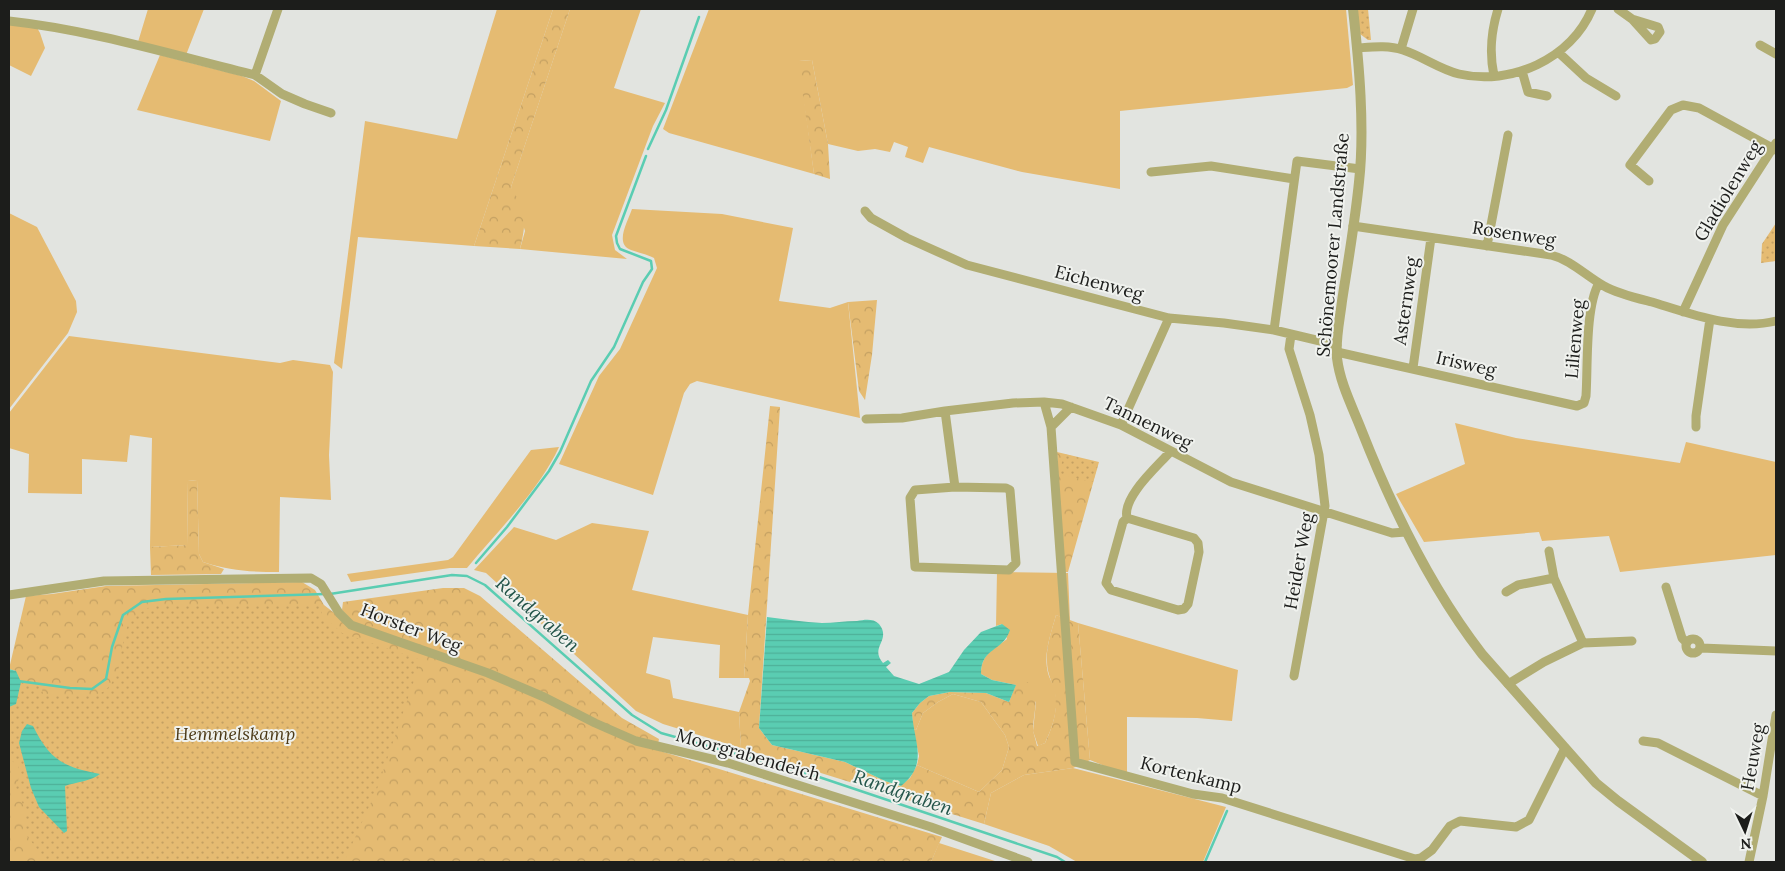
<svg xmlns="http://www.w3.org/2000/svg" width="1785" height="871" font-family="Lora,serif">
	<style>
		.grass { fill: #e5bb72 }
		.forest { fill: url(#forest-crowns) }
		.park { fill: url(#park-dots) }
		.water { fill: url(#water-rules) }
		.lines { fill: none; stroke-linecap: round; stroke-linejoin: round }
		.stream { stroke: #5acdb2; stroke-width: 2.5 }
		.minor { stroke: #b1ad73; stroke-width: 9 }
		.tertiary { stroke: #b1ad73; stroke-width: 10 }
		.labels { text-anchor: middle; stroke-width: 4; stroke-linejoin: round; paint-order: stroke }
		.street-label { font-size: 18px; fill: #1c1d1b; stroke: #f0f2ee }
		.park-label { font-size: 18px; font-style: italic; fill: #4d3a17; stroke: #f0f2ee }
		.water-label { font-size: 19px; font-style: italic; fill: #235449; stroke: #f0f2ee }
	</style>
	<defs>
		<pattern id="forest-crowns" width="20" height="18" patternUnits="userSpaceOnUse" patternTransform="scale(1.25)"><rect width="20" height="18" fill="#e5bb72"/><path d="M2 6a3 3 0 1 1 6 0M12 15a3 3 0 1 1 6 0" fill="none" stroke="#c4a062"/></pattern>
		<pattern id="park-dots" width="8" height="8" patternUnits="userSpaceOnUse" patternTransform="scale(1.25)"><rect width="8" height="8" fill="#e5bb72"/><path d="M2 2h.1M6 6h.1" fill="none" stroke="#c4a062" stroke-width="1.8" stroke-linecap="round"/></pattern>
		<pattern id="water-rules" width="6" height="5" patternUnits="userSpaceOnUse" patternTransform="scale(1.25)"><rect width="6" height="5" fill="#5acdb2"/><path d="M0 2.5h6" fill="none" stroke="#4eb098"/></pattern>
	</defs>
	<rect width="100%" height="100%" fill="#e2e4e0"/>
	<path class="grass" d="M148,9H204L186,55L138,42Z
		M497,9H553L474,246L358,237L342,369L334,363L365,121L457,139Z
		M570,9H641L614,88L665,103L653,126L612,235L615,250L627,259L520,249L525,231L511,187Z
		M709,9H1346L1353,85L1347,88L1120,111V189L1022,172L929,147L923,163L905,157L908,147L894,142L890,152L875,149L858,151L828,144L812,60L799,61L814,174L669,133L663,129Z
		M9,23L36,26L40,33L45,48L31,76L9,65Z
		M160,55L242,76L254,81L281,101L270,141L137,110Z
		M632,209L722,214L793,228L779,301L830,308L848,302L860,418L697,381L690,384L684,393L653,495L559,464L599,376L620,349L657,268L654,258C646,254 639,253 631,250C614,244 628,221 632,209Z
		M9,213L37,227L76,301L77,312L68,333L9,409Z
		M69,336L280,363L293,360L330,365L333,372L329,455L331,500L280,497L279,572C251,572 230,571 203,562L199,554L197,480L188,481L187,545L150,547L152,438L130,435L127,462L82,459V494L28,493L29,454L9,448V413Z
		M1455,423L1516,438L1680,463L1686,442L1776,462V555L1620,572L1609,536L1542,541L1539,532L1424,542L1396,494L1465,464Z
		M559,447C540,489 497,532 467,568H450L351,582L347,574L448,560L453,557L531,450Z
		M592,523L649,531L632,590L748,615L744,678H719L720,645L653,637L646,673L670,680L673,698L739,712L741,748L663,724L636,711L486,573L474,570L514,527L556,540Z
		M997,572L1068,573L1070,621L1056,615C1051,634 1043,653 1048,673C1049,678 1052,682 1054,687C1060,706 1053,726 1045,743L1038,746L1033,731L1036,702L1016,685L992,680L981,674C981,654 993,650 1007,639L1002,624L996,626Z
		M1078,623L1238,670L1232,721L1197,718L1127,717V775L1090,760Z
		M953,694L981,702L1005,735L1009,747L1002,770L979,792L917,765L919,756L913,729L916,730L923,713L938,702Z
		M1073,768L1226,807L1203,862H1077L1049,846L984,824L991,793L1024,775Z
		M939,843L998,862H931Z"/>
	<path class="forest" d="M553,9H570L511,187C526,212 527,220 520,249L474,246Z
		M812,60L828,144L830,179L814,174L798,61Z
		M877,300L872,355L865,400L859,391L848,302Z
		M770,406L780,407L759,728L772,745L845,762L885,781L900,786L910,778L917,765L979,792L1002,770L1009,747L1005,735L981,702L953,694L938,702L923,713L916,730L913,729L912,713L920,703L929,696L950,692L986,693L1009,702L1018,679C1045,683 1033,711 1033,730C1034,735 1036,741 1037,746L1045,743C1053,726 1060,705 1053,687C1050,677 1047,671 1047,661C1046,645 1052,630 1056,615L1078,623L1090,760L1073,768L1024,775L991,793L984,824L741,748L739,712L750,681L749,678H744L748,615Z
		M1057,452L1099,462L1068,572H1063Z
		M197,480L199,554L203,562L224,569L221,574L151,575L150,547L187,545L188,481Z
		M302,582L315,590L324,605L337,615L487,676L657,750L942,837L931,862H9V707L16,671L9,669L26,596L52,594L106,586Z
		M443,588H464L480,596L622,718L659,739L658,744L637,738L353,622L342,610L343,602Z"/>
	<path class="park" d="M1357,9H1368L1371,40H1368L1360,34Z
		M1776,223V261L1761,263L1762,244Z
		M1064,454L1098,463L1093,482L1059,474Z
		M321,604L322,615L342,633L421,660L377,789L344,862H47L27,836L24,807L16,788L20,774L18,765L9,759V680L41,684L43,694C59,694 78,697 93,695C124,692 118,642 130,621C134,615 145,610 152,606Z"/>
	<path class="water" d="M767,617C785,619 804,622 822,623C833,623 845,621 857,621C864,620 873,618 879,624C892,640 869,647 883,663L888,660L891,663L886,667L894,676L919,684L949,672L964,650L981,632L1002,624L1010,630C1003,652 981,647 981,674L992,680L1016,685L1009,702L986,693L950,692L929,696L920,703L912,713C914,743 929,764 901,786L885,781L845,762L772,745L759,728Z
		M9,669L16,671L21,682L16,704L9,707Z
		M27,724L33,726C50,760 63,767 100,774C92,781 76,782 65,786L67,831L64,833L39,807L31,788L19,743L22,731Z"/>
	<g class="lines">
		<path class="stream" d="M648,149L666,110L699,17
			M476,563L507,527L549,471L560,452L591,381L614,347L643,282L652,269L651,261L620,249L617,243L616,236L646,156
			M330,594L452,575L467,576L485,585L632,715L661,733L819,777L1057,857L1065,862
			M18,681L70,688L92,689L106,679L112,647L123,615L142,602L166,599L325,594
			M1205,862L1227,811"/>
		<path class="minor" d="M1618,9L1632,19L1651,40L1655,39L1660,32L1658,27L1632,19
			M9,21C92,30 173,55 255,75L278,9
			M1760,45L1776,54
			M1357,48C1372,47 1388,45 1403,50C1422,56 1439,69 1459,74C1511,86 1571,59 1592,9
			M1401,49L1413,9
			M1558,52L1586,78L1616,96
			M1522,71L1528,92L1547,96
			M255,75L282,94L305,104L331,113
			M1494,76C1489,52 1491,32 1498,9
			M1151,172L1211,166L1294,179
			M1649,181L1630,165L1671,110L1683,105L1699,108L1776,150
			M865,211L871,218L907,238L967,265L1169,318L1224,323L1274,330L1337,345
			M1353,226L1551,255C1571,260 1586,276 1604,286C1618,294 1636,298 1652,302C1691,314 1735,331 1776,321
			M1487,246L1508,135
			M1683,312L1723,225L1776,143
			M1274,330L1297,161L1360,169
			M1291,335L1289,349L1310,415L1319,455L1325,506L1294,676
			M1337,352L1577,406L1584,403L1586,396C1588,367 1585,307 1599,283
			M1413,368L1431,238
			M1044,402L1051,427L1075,762L1193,794L1222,798L1415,859L1421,858L1432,850L1450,826L1460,821L1516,827L1529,820L1565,748
			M945,411L955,487L915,490L910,498L915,567L1009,570L1016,563L1010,490L1006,488L955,487
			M866,419L902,418L945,411L1013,403L1044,402L1062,404L1121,425L1231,482L1392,533L1406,532
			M1121,425L1169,318
			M1051,427L1071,407
			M1696,427V416L1710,319
			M1127,518L1194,538L1198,543L1199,552L1188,604L1184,609L1178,610L1111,590L1106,583L1123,522L1127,518C1122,497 1157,467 1170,452
			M1549,551L1554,578L1583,643
			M1666,587L1682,638L1687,643
			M1506,592L1518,585L1554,578
			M9,595L104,581L311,578L321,584L339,613L351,625L488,673L544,697L595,723L636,741L728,763L931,827L1028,862
			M1686 646a7 7 0 1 1 14 0a7 7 0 1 1-14 0Z
			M1701,648L1776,651
			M1508,684L1544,662L1583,643L1632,641
			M1643,741L1658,743L1763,796
			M1749,862L1763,796L1776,715"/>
		<path class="tertiary" d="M1353,9C1359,63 1365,128 1359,182C1355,222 1348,262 1342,301C1340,319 1335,340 1337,358C1340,383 1352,406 1361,429C1392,508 1430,587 1482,654L1596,783L1618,801L1702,862"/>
	</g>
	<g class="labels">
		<g class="street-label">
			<text transform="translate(1728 191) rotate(-59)" y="6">Gladiolenweg</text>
			<text transform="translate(1514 234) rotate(9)" y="6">Rosenweg</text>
			<text transform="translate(1333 245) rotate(-85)" y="6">Schönemoorer Landstraße</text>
			<text transform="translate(1099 283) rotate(15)" y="6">Eichenweg</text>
			<text transform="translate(1406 301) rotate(-82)" y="6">Asternweg</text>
			<text transform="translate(1575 339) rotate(-85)" y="6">Lilienweg</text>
			<text transform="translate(1466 364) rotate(13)" y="6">Irisweg</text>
			<text transform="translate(1148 423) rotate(26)" y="6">Tannenweg</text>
			<text transform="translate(1299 561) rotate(-80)" y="6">Heider Weg</text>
			<text transform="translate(411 628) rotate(21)" y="6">Horster Weg</text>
			<text transform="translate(748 755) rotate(16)" y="6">Moorgrabendeich</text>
			<text transform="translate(1753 757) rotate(-80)" y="6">Heuweg</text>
			<text transform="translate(1191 775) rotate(14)" y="6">Kortenkamp</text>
		</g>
		<g class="park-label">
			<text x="235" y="740">Hemmelskamp</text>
		</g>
		<g class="water-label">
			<text transform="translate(538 614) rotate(41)" y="7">Randgraben</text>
			<text transform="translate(903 792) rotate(19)" y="7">Randgraben</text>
		</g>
	</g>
	<rect width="1785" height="871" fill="none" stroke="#1c1d1b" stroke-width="20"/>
	<g transform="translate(1745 831) rotate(176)" stroke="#f0f2ee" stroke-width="4" paint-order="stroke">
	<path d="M0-4L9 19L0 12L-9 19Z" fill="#1c1d1b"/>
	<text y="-8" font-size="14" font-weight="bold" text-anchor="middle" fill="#1c1d1b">N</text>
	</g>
</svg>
